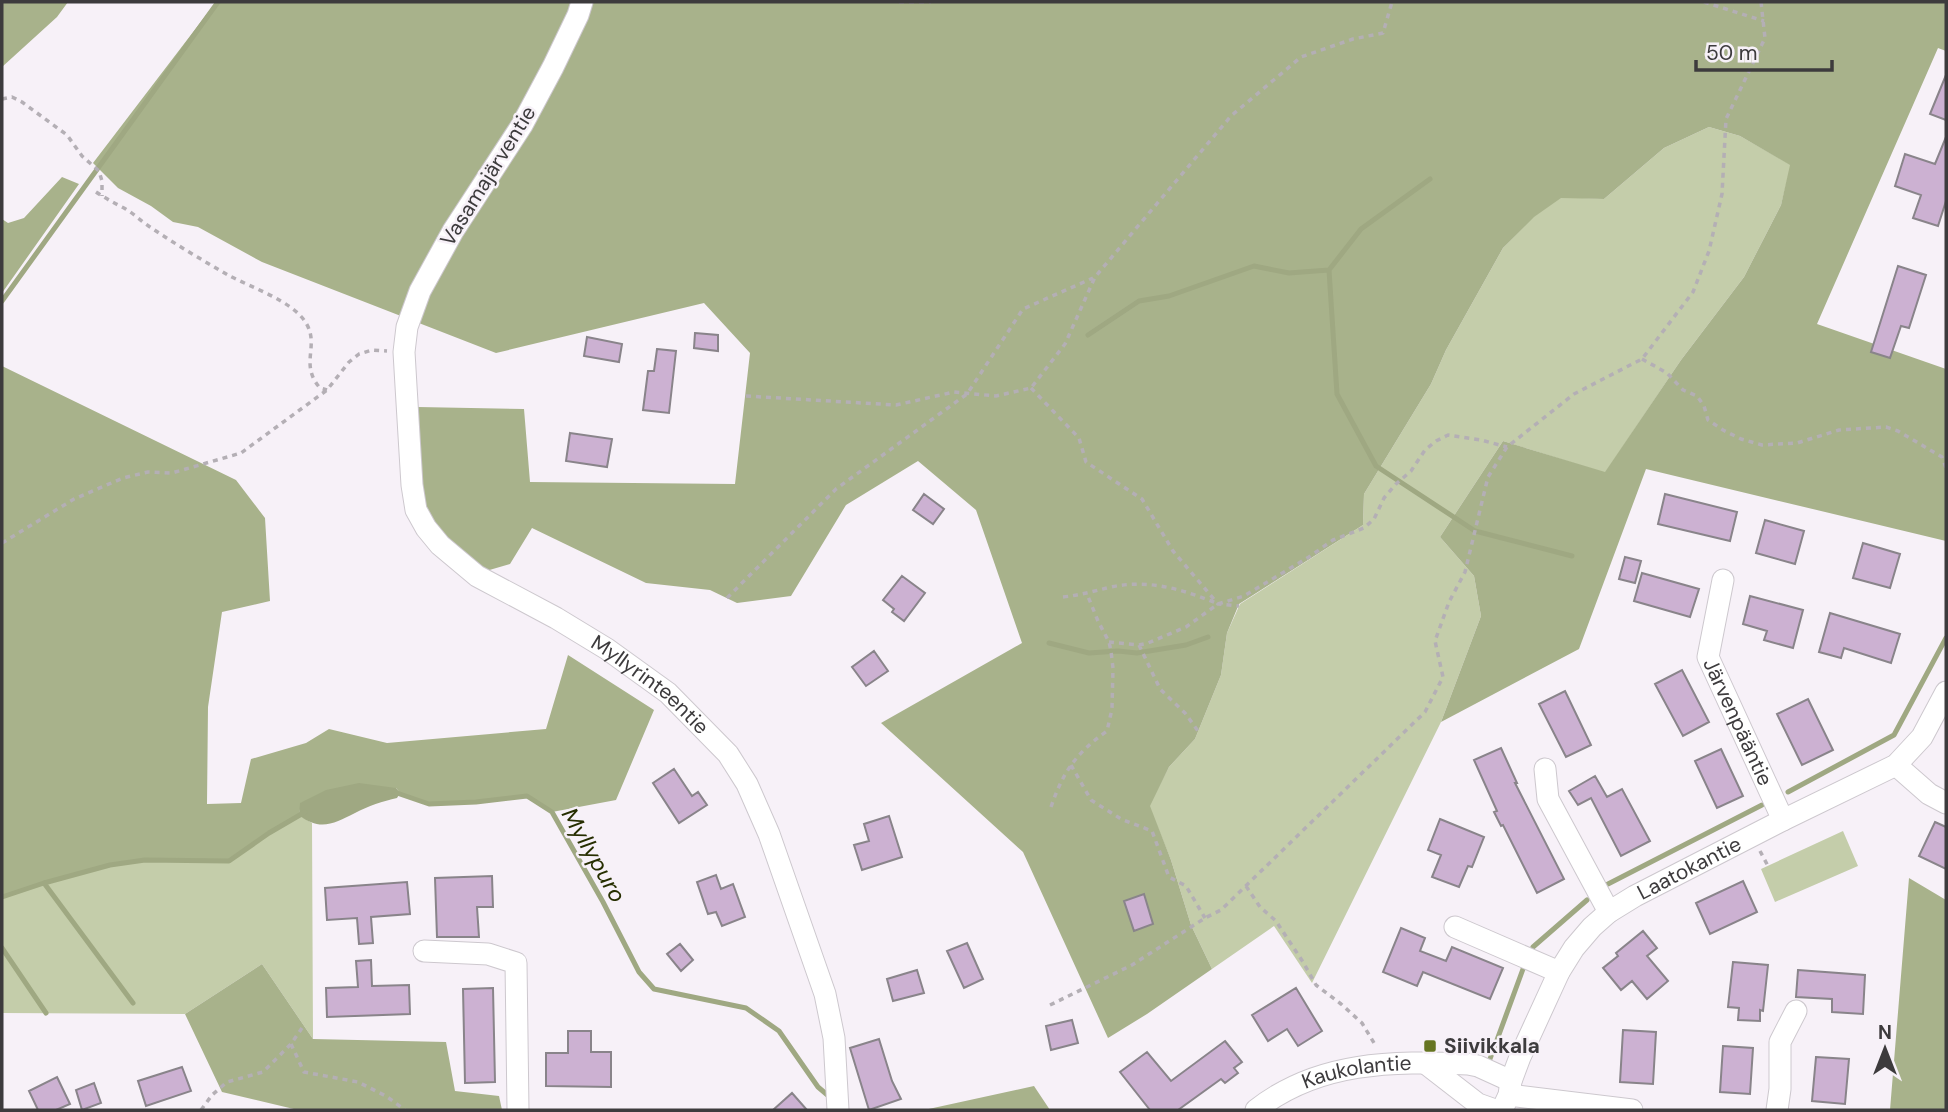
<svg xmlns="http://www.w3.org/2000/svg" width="1948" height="1112" font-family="'DM Sans',sans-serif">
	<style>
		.green { fill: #c4cdaa }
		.forest { fill: #a8b28b }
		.water { fill: #9fa882 }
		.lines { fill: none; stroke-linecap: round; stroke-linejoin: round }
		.stream { stroke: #9fa882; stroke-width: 5 }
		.building { fill: #ccb1d2; stroke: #89848a; stroke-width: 2 }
		.minor-casing { stroke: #cdc8ce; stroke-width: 23 }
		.path { stroke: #b4afb5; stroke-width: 3.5; stroke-dasharray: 5 5; stroke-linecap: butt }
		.minor { stroke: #fff; stroke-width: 21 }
		.poi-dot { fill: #667522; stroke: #f7f1f8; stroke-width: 2.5 }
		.labels { text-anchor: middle; stroke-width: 5; stroke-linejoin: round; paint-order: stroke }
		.street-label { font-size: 21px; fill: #3d3b3d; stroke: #f7f1f8 }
		.poi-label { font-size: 21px; font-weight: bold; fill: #3d3b3d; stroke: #f7f1f8; text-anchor: start }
		.water-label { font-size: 23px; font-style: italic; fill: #262e00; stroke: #f7f1f8 }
	</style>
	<rect width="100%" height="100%" fill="#f7f1f8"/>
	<path class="green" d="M1709,127L1740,136L1791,165L1781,205L1744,277L1681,360L1605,473L1503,441L1440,537L1474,576L1481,616L1441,722L1312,983L1274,926L1212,969L1191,925L1171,860L1149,806L1169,767L1195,739L1221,675L1227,633L1240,604L1363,525L1364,494L1431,384L1446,350L1503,248L1533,217L1561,197L1604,199L1664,148Z
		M299,815L312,823L313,1039L262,964L185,1014L2,1013V897L44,883L110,865L145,860L229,861L269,833Z
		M1843,831L1858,866L1775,902L1761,869Z"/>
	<path class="forest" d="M2,2H68L57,17L2,67Z
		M216,2H1946V51L1938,48L1817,324L1946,369V541L1646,469L1579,649L1441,722L1481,616L1474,576L1440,537L1503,441L1605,472L1681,360L1744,277L1781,205L1790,165L1740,136L1709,127L1664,148L1604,199L1561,198L1534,217L1503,248L1446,350L1431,384L1364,494L1363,525L1239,604L1227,633L1221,675L1195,739L1169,767L1150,806L1171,860L1191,925L1212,969L1147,1014L1108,1038L1023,852L881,723L1022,643L976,510L918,461L846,505L791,596L737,603L710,590L646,583L532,528L510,564L486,571C468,556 437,533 428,512C415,482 419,439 418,407L524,409L530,482L735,484L750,353L704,303L496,353L262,262L198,227L173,222L151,206L118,188L93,163Z
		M62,177L79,184L2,293V219L8,223L24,218Z
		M2,366L236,480L265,518L270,601L222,612L208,707L207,804L241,803L251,759L306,743L329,729L387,743L546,729L568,655L654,710L616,800L552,812L527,796L476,802L429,804L400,793L396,788L301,803L299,815L269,833L229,861L145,860L110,865L44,883L2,897Z
		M1909,878L1946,900V1110H1890Z
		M262,964L313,1039L446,1042L455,1091L499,1096L502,1110H298L222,1092L185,1014Z
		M1034,1086L1050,1110H924Z"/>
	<path class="water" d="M359,783L396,788L400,793L397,798C383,801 368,806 355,813C335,823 320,832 299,815L300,803L326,790Z"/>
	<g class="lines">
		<path class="stream" d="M1430,179L1361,229L1329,270L1337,394L1376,466L1475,531L1572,556
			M2,301L218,2
			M1088,335L1139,301L1169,296L1254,266L1289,273L1329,270
			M1049,643L1089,653L1118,651L1137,653L1186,645L1208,637
			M394,792L429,804L476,802L527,796L552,812L603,902L639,972L654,989L746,1008L779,1031L818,1087L831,1098
			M1788,792L1894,735L1946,638
			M44,883L133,1003
			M1608,884L1762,805
			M2,897L44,883L110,865L145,860L229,861L269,833L305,812
			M1533,947L1587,900
			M2,948L46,1013
			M1490,1059L1523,969"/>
	</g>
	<path class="building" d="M1946,75V120L1930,114Z
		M1946,137V201L1938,226L1913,218L1921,195L1895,186L1905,154L1935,164Z
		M1898,266L1926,275L1909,328L1901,326L1890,358L1871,352Z
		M695,333L718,335V351L694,348Z
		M587,337L622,344L619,362L584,356Z
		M657,349L676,351L669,413L643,410L648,371H654Z
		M570,433L612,439L607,467L566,461Z
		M924,494L944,509L933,524L913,510Z
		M1665,494L1737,512L1730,541L1658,524Z
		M1765,520L1804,531L1795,564L1756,553Z
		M1863,543L1900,554L1890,588L1853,578Z
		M1625,557L1641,561L1635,583L1619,579Z
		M1642,573L1699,589L1690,617L1634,601Z
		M902,576L925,593L904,621L892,612L894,609L883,600Z
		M1750,596L1803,610L1793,648L1764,640L1767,631L1743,624Z
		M1830,613L1900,634L1891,663L1844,648L1841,658L1819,652Z
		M874,651L888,671L866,686L852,667Z
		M1682,670L1709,722L1683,736L1655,684Z
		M1565,691L1591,745L1566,757L1539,704Z
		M1808,699L1833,750L1802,765L1777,714Z
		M1501,748L1517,783H1515L1564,879L1537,893L1503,825L1501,826L1494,812L1497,811L1474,760Z
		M1721,749L1743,796L1717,808L1695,761Z
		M674,769L692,796L698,792L707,805L679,823L653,783Z
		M1595,776L1607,797L1622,789L1650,841L1621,856L1591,798L1578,805L1569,791Z
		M889,816L902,857L862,870L854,845L869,841L864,824Z
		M1440,819L1484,837L1472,867L1468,866L1459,887L1432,877L1441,855L1428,850Z
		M1935,822L1946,827V869L1919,856Z
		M716,875L721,889L733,884L745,917L722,926L716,912L708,914L697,882Z
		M492,876L493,907H477L479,937H437L435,878Z
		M1743,881L1757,912L1710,934L1696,903Z
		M407,882L410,914L371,917L373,943L359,944L357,918L327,920L325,888Z
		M1144,894L1153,924L1134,931L1124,901Z
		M1401,928L1425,938L1420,951L1446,961L1452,947L1503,968L1490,999L1423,972L1417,986L1383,972Z
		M1643,931L1657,948L1647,956L1668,981L1647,999L1632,981L1621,990L1603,968L1618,956L1616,953Z
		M967,943L983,979L964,988L947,951Z
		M680,944L693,960L681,971L667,954Z
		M371,960L372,986L409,985L410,1014L327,1017L326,988L358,987L356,961Z
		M1733,962L1768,965L1763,1011L1760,1010V1021L1738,1020L1739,1008L1728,1007Z
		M917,970L924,993L893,1001L887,979Z
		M1798,970L1865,975L1863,1014L1832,1012V999L1796,997Z
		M493,988L495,1082L465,1083L463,989Z
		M1296,988L1322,1031L1298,1046L1287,1029L1268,1041L1252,1015Z
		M1072,1020L1078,1043L1051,1050L1046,1026Z
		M1623,1030L1656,1032L1653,1084L1620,1082Z
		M568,1031H591V1052H611V1087L546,1086V1053H568Z
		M879,1039L892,1081L901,1099L869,1110L850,1048Z
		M1225,1041L1242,1062L1234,1068L1238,1073L1225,1083L1221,1079L1178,1110H1150L1120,1072L1147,1052L1171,1081Z
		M1723,1046L1753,1048L1750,1094L1720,1092Z
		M1816,1057L1849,1059L1845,1104L1812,1101Z
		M182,1067L191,1091L146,1106L138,1081Z
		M57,1077L70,1104L56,1110H38L29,1091Z
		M94,1083L101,1103L82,1110L76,1090Z
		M792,1093L807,1110H773Z"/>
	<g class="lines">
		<g class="minor-casing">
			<g id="minor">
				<path id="s1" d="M582,2L578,15L553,67L522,125L453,231L420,291L407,327L404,352L406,386L412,485L416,510L426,528L440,545L477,576L556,618L607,649L668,693L728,754L747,784L769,834L825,994L834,1038L838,1110"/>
				<path id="s2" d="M1723,580L1708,657L1783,820"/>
				<path d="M1896,765L1929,794L1946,803"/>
				<path d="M1545,769L1548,799L1609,912"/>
				<path d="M1455,927L1559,972"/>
				<path d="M424,951L488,954L516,963L518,1110"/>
				<path d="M1425,1063L1478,1104L1495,1110"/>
				<path d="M1509,1095L1632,1110"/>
				<path id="s3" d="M1256,1110C1318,1061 1393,1061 1468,1064L1478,1066L1511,1081"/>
				<path id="s4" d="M1502,1110L1509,1095L1511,1081L1520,1057L1559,972L1574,948L1592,927L1609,912L1635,896L1783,820L1896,765L1922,737L1946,692"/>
				<path d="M1777,1110L1780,1089V1042L1796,1011"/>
			</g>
		</g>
		<path class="path" d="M899,2H931
			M1704,2L1764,21
			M2,99L12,97L22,102L67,135L82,156L99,171L102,181V196
			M96,192C105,198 114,203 124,208C133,213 141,221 150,227C175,244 202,260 228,275C250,287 293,301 306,323C320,346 299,364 320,388L327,390
			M1642,359L1667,373L1683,390L1697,396L1704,406L1708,420L1723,430L1741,439L1762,445L1797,443L1839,430L1886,427L1898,431L1942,457L1946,468
			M1031,388L1079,438L1086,462L1142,499L1173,551L1218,604L1239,606
			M746,396L896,405L954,392L996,396L1031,388L1065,344L1095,277L1231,116L1301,57L1353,39L1383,33L1392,2
			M2,543L74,499L123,478L148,472L172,473L241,453L327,390L349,362L359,354L372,350L387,351
			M1063,597C1081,595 1094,591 1111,587C1148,579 1182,589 1216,603
			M727,598L836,489L967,394L1023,309L1093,278
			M1109,642L1139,645L1148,643L1186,627L1218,604L1244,596L1309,557L1333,540L1364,528L1374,519L1384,498L1396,484L1411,471L1425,450L1436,441L1448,435L1481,440L1507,447
			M1139,645L1160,689L1185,713L1198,731
			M1071,765L1091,800L1121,819L1152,831L1169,877L1186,886L1205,918
			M1051,807C1063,772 1076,753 1107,731L1112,709L1113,668L1111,651L1109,642L1098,621L1087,594
			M1760,851L1768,866
			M1246,886L1260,907L1276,921L1303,962L1316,985L1341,1004L1362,1023L1374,1043L1373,1046
			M1050,1005L1132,965L1205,918L1221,910L1425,712L1443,677L1435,641L1449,602L1465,572L1488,477L1507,447L1574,394L1642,359L1693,292L1709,251L1722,194L1726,119L1765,38L1761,2
			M291,1044L304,1072L358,1082L386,1096L405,1110
			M201,1110L212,1095L227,1082L263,1072L291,1044L302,1028"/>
		<use href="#minor" class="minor"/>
	</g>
	<rect class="poi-dot" x="1423" y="1039" width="14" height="14" rx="3.5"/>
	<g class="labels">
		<g class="street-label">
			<text transform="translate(488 176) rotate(-58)" y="7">Vasamajärventie</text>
			<text dy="7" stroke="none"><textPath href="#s1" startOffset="850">Myllyrinteentie</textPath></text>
			<text dy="7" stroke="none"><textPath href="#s2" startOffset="150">Järvenpääntie</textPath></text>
			<text dy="7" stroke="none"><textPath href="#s4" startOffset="320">Laatokantie</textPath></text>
			<text dy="7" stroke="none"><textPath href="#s3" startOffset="110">Kaukolantie</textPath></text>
		</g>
		<g class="poi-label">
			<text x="1444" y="1053">Siivikkala</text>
		</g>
		<g class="water-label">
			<text transform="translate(594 855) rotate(60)" y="8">Myllypuro</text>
		</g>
	</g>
	<rect width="1948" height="1112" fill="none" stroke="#3d3b3d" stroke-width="7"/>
	<g transform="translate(1885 1049)" stroke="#f7f1f8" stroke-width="5" paint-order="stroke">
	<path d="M0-5L12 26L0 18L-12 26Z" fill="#3d3b3d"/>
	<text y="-10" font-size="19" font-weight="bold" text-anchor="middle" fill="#3d3b3d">N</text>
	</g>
	<path d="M1696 60v10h136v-10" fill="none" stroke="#3d3b3d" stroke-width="3.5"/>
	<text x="1706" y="60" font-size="21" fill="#3d3b3d" stroke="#f7f1f8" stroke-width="5" paint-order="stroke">50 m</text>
</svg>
